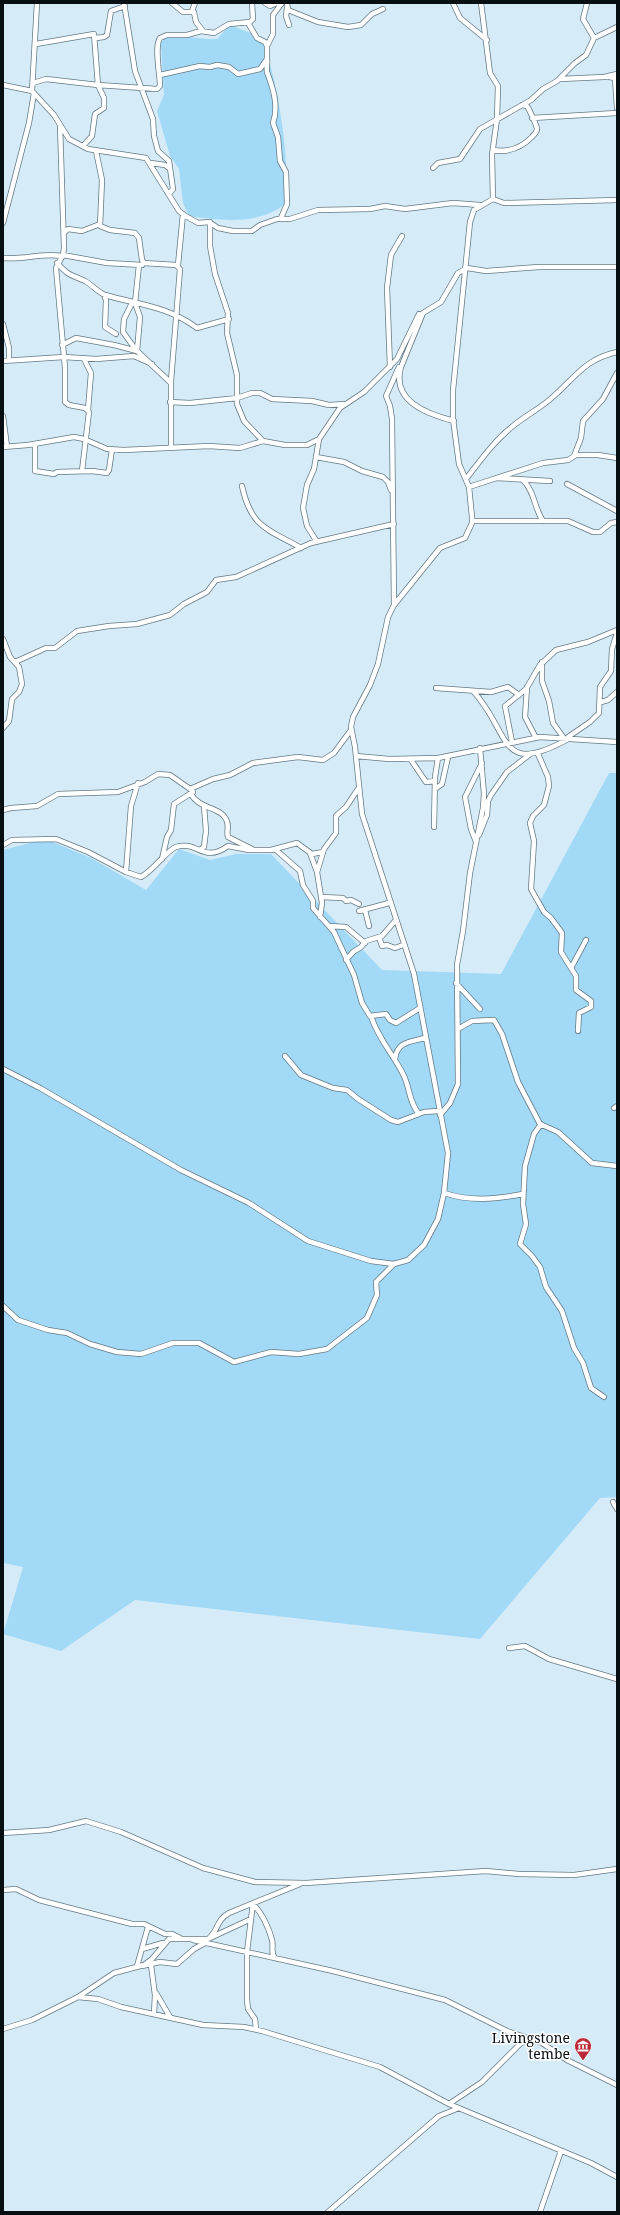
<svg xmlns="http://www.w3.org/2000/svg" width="620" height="2215" font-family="'Noto Serif',serif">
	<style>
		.grass { fill: #a1d9f6 }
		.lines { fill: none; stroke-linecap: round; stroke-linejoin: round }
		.street-casing { stroke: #647883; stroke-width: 6 }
		.street { stroke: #fff; stroke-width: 4.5 }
		.labels { text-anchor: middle; stroke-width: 3; stroke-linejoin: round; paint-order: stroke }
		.poi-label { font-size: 14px; fill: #070f13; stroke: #fff; text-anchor: end }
	</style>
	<rect width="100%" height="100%" fill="#d5ecf8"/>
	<path class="grass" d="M230,25L263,38C279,92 288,146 287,203C259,225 223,221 189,216L183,203L179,169L170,156L157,111L164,95L161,43L167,36C184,35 199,40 217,39Z
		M609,773H617V1497L600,1498L480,1639L135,1600L61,1651L3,1634L23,1567L3,1563V850L45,839L91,858L146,890L179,849L210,860L236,854H271L382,970L501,974Z"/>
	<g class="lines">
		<g class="street-casing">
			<path id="street" d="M124,3L135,71L153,119L154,136L158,151L169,161L173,189L169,194
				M172,3L183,12H194L196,22L203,31
				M265,3L270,6L277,3
				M287,3L288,10L318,22L348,27L361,25L372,14L383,9
				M453,3L460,18L487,40
				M287,8L286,16L289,25
				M192,11L195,3
				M248,23L257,38L265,42L267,46
				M96,38L104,37L107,35L111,11L125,6
				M594,38L617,27
				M36,44L94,34L98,85L104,98V108L95,114L92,136L83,146
				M267,59C268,63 266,67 267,72C273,88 279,106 273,123L278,137L280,161L286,172L287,204L281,218
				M160,75L200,66L210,67L217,65L229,67L238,74L260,69L267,59V46L273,34V15L282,3
				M609,77L615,78L617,108
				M560,79L604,77L617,74
				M33,83L46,79L98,85L157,89L160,86C160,74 154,47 160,38L167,35H187L201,31L214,33L229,24L250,22L253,19L252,3
				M3,85L32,91L54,115L69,139L88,149L146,158L179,211L184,215L198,223L209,222L218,228L233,231H252L260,225L277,219H290L318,210L370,209L385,206L405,209L453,203L480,205
				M32,91L37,3
				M532,118L617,113
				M60,125L64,248L63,255L56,268L65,368V402L69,405L85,408L89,412L82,471
				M493,150C509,153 521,148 532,137C534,134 537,133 537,129C537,126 529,109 527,106L522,105
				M96,151L102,180L100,226L110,230L135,233L139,238L142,260L144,263L176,265L180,269L171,381V447
				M151,163L165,165L169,168
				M433,168L438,163L460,159L480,129L531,100L543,89L557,81L575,63L586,55L594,38L583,19L587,3
				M493,199L504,203L617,200
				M210,222V246L215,274L228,313L227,333L237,375V404L244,421L263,441
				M3,223L29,123L34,93
				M64,233L68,229L82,231L100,224
				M63,255L107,263L142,265
				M3,258C23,260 42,253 62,256
				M57,263C70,277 70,274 85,281C92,285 98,292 105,295C140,305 167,306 197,328L229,319
				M178,265L183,214
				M104,295L106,300L105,327L116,334
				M132,303L124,319L123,332L136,350L171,383
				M3,324L9,348V360
				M62,345L76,338L114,345L137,351L140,317L135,303L139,265
				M84,359L91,373L88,410
				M3,361L64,357L96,359L134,356L152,364
				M390,367L387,288L391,255L402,236
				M170,402L190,403L237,398L252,393H260L272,399L312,401L329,405L346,404
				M3,416L7,447
				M454,421C427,414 391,401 401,367L423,313L441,302L458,273L467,268L486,271L539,267H617
				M35,444V471L54,474L57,472L92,471L107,473L109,470L112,449
				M3,447L28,445L74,437L84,439L107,449L124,450L209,446L240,448L263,441L285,445H307L319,439
				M574,456L581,438L583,421L603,399L617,373
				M316,457L344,462L362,471L383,477L388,482L391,490
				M497,478L550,481
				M466,479C480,461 494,441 513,426C526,415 543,407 555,395C577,375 586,359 617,352
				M523,480C535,492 534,508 543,521
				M567,484L617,511
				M242,486C251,528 268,529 301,548
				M469,487L543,463L568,460L576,455H598L617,458
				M472,521H568L593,532H600L611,523L617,522
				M317,542L307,526L303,508L307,485L314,469L319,439L340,408L364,392L397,359L419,314
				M394,605L392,419L390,406L386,396L399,367
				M3,639L10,657L19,667L22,684L19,692L12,699L9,721L3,728
				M15,662L46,648H55L77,631L109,626L137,624L170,615L184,604L207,592L216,580L236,577L311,543L394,524
				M542,662V681L549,701L553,723L563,737
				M527,687L525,717L536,738
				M436,688L491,692L508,687L519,695
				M473,691C512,733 497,779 570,738
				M601,702L608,700L617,692
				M568,737L590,722L599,713L600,687L611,671L612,649L617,633
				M512,742L505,706L526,689L540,665L556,650L588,642L617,630
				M538,754L548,777L549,786L544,805L533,816L530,823L534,841L531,889L544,912L551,918L562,933L561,952L576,976V990L591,1001V1007L579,1013L578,1031
				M356,756L389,759L438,758L540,737L617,742
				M411,760L426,782L435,781
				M435,789L442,784L448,757
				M191,794C199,809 220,807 226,819C230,826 226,831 228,837L252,849
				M3,810L11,808L37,806L58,794L118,792L145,782L158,774L170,775L190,789L213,779L230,775L253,763L298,757L323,760L334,753L351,730
				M434,827L435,777L438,758
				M479,835L487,815L488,801L491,795L507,772L529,755
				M476,842L471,829L465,797L482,763
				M3,845L12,840L56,839L88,852L126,872L141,877C154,870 167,850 176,847C198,840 203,864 228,846L249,850H271L297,843L312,854L323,852
				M200,850L204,847L206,831L204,806
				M276,850L300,871L303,885L313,901V908L334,932L354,975L362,1003L370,1016L386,1014L390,1020L396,1023L420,1008
				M310,853L317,872
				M162,859L167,837L171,830L174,804L193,792
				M126,872L131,806L138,783
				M321,897L343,898L346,901L351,900L359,904
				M365,910L369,926
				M359,911L389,903
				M320,917L322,903L317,872L324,849L336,833V816L346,807L358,789
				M329,926L346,927L365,943
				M379,937L382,946L387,945L395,948L403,945
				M346,960L353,952L361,947L366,941L382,936L395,921
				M571,968L586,940
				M456,983L480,1009
				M371,1016C378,1039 394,1055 404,1076C410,1089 409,1102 419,1114
				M458,1029L472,1021L494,1020L502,1034L518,1082L540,1124L558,1132L592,1163L617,1166
				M285,1056L301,1075L333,1088L347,1090L358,1099L391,1120L398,1122L424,1112L439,1111
				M395,1059C397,1041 411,1042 425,1038
				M3,1069L40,1088L181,1170L249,1203L308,1241L371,1261L394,1264L408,1260L424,1245L438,1219L444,1193L448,1153L414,974L362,814L355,747L351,727L353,717L370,685L378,664L388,617L394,605L440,548L465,538L472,523V517L469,487L459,464L453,419V390L470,222L474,210L493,199L492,155L497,119L498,86L490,73L481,3
				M614,1108L617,1106
				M440,1115L450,1103L458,1084L457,965L463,931L470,873L483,808L484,794L480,748
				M541,1124L534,1134L525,1166L523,1204L526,1224L520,1244L532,1256L540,1267L546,1287L562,1311L574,1348L583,1363L591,1388L604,1397
				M444,1193C471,1202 496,1199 523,1194
				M3,1306L18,1320L48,1330L67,1333L90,1344L117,1352L141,1354L173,1343H199L234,1362L271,1352L299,1354L327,1349L367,1318L377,1295L376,1282L394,1264
				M613,1502L617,1509
				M509,1648L525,1646L549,1659L617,1679
				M3,1833L49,1830L86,1821L121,1832L203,1868L255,1882L306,1883L486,1871L519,1874L574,1875L617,1869
				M3,1890L16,1889L39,1900L132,1924H144L165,1934H172L180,1938
				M253,1903L247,1952V2000L248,2009L255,2019L256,2029
				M253,1904C262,1913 269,1928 272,1940C274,1947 270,1953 275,1958
				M210,1938L251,1919
				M193,1940L333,1971L445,2000L507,2031L542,2043L567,2060L617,2085
				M142,1949L163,1943
				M151,1965L155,1995L154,2014
				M137,1966L148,1927
				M142,1966L160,1962L177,1964L194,1949L205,1943
				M156,1993L170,2017
				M78,1997L114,1973L144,1965L152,1959L169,1939H208C218,1932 216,1920 229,1913L300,1884
				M3,2029L32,2020L78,1997L98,1999L121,2007L203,2025L244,2027L262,2031L380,2067L449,2104L591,2163L617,2177
				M449,2104L482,2082L520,2044L528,2039
				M328,2212L439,2116L459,2108
				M540,2212L561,2151"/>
		</g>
		<use href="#street" class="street"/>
	</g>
	<defs>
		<g id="museum-pin" transform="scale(0.9)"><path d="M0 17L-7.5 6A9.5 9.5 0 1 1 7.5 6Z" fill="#bb2a39" stroke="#fff"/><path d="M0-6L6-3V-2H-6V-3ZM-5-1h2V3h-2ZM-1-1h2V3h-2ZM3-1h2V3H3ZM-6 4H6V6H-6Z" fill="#fff"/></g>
	</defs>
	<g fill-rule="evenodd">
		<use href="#museum-pin" x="583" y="2046"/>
	</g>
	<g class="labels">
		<g class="poi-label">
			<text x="570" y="2043">Livingstone<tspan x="570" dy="16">tembe</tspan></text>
		</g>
	</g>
	<rect width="620" height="2215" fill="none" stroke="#070f13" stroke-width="8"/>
</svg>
